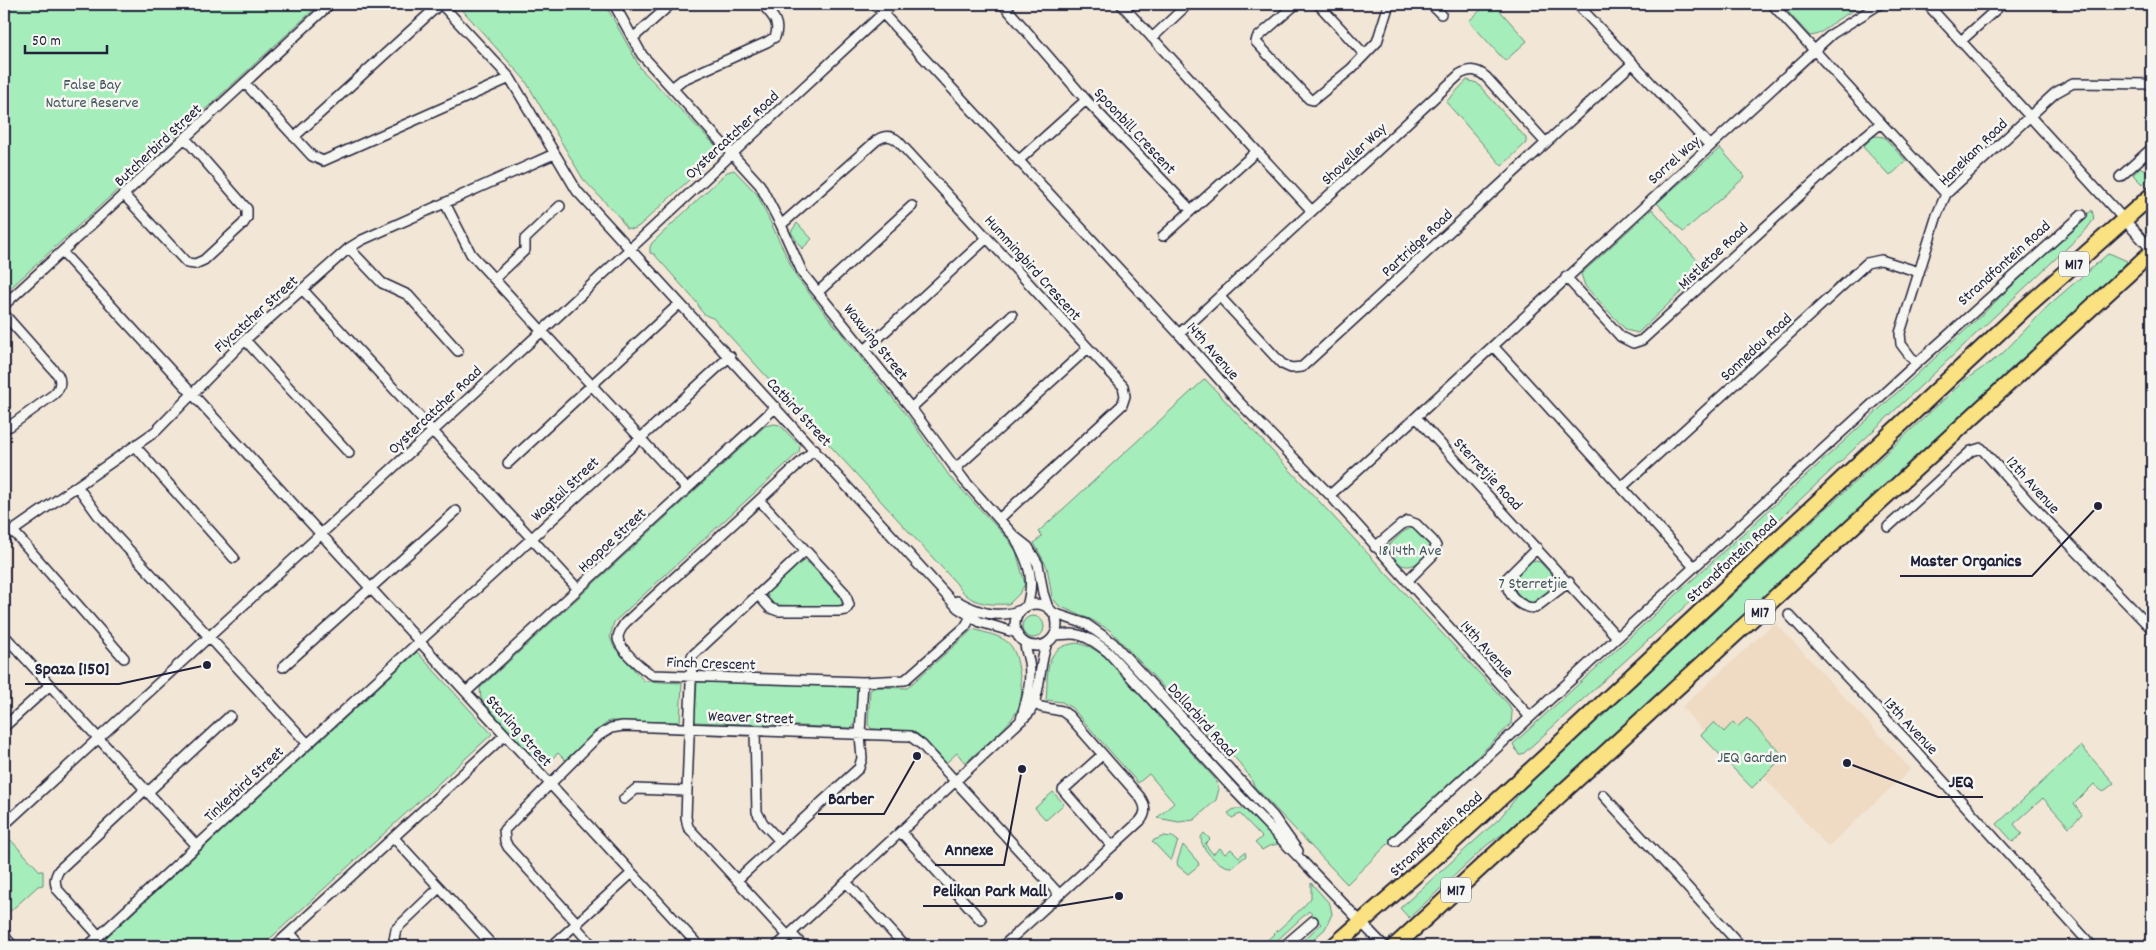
<svg xmlns="http://www.w3.org/2000/svg" width="2156" height="950" font-family="Dekko,sans-serif">
	<style>
		.built { fill: #efdbc4 }
		.green { fill: #a5edba; stroke: #64887a }
		.lines { fill: none; stroke-linecap: round; stroke-linejoin: round }
		.street-casing { stroke: #22223b; stroke-width: 12 }
		.primary-casing { stroke: #22223b; stroke-width: 19 }
		.street { stroke: #f6f6f2; stroke-width: 9 }
		.primary { stroke: #fae181; stroke-width: 15 }
		.labels { text-anchor: middle; stroke-width: 5; stroke-linejoin: round; paint-order: stroke }
		.shield { fill: #f6f6f2; stroke: #626272; stroke-width: 1 }
		.shield-label { font-size: 15px; font-weight: bold; fill: #22223b }
		.park-label { font-size: 16px; fill: #43555b; stroke: #f6f6f2 }
		.street-label { font-size: 16px; fill: #22223b; stroke: #f6f6f2 }
		.leader { fill: none; stroke: #22223b; stroke-width: 2 }
		.callout-dot { fill: #22223b; stroke: #f6f6f2; stroke-width: 2 }
		.callout-label { font-size: 18px; text-anchor: middle; font-weight: bold; fill: #22223b; stroke: #f6f6f2; stroke-width: 5; stroke-linejoin: round; paint-order: stroke }
	</style>
	<rect width="100%" height="100%" fill="#f2e6d7"/>
	<filter id="ink" filterUnits="userSpaceOnUse"><feTurbulence type="fractalNoise" baseFrequency=".02" numOctaves="2"/><feDisplacementMap in="SourceGraphic" scale="10" xChannelSelector="R" yChannelSelector="G"/><feConvolveMatrix kernelMatrix="1 2 1 2 8 2 1 2 1" color-interpolation-filters="sRGB"/></filter>
	<g filter="url(#ink)">
		<path class="built" d="M1775,622L1911,769L1828,847L1764,777L1752,788L1682,707Z"/>
		<path class="green" d="M4,4H320L4,294Z
			M457,4H605L641,69L716,146L717,151L715,156L639,226L634,229L626,228L620,218L583,179L525,80Z
			M1487,4H1494L1527,41L1505,61L1469,21Z
			M1781,4H1865C1856,9 1846,14 1837,20C1827,26 1822,35 1810,36Z
			M1467,80L1477,83L1526,138V143L1502,166L1446,102Z
			M1877,136L1884,137L1906,161L1890,176L1863,147L1872,137Z
			M1720,148L1745,177L1683,232L1657,203Z
			M2140,167L2150,173L2152,171V175L2142,184L2133,175Z
			M734,170L757,194L797,278L913,423L950,477L1008,539L1016,551L1025,584L1019,594L1009,604C986,605 969,604 956,583L713,318C705,316 700,312 698,304L654,254L650,253V247L652,243L727,172Z
			M1652,209L1705,269L1638,333L1626,330L1585,286L1581,274Z
			M2092,210L2094,219L2086,230L1749,548L1524,753L1519,755L1513,744L1972,324Z
			M797,223L812,239L802,249L791,232Z
			M2109,253L2127,261L2124,266L1521,821L1487,845L1409,918L1400,908L1499,819L1524,788L1965,380L2001,355L2050,304Z
			M1205,379L1509,705L1512,713L1511,724L1347,884L1254,786C1249,771 1225,745 1211,738L1111,631L1092,620L1059,606L1052,597L1047,567L1034,543L1042,536L1038,532Z
			M774,424L780,425L800,446L799,452L614,622L610,637L614,647L644,681L682,683L680,722L609,721L565,760L558,753L542,768L481,699L480,688L765,426Z
			M1411,528L1416,530L1430,546C1430,552 1428,555 1423,559C1406,573 1395,565 1388,546L1403,532Z
			M1530,560L1540,562L1554,577L1553,587L1537,603H1529L1516,592L1513,577Z
			M804,561L809,563L843,600L841,607L776,605L769,601L767,592L800,562Z
			M1022 627a11 11 0 1 1 22 0a11 11 0 1 1-22 0Z
			M973,629C1003,638 1014,637 1019,670C1021,681 1023,693 1020,704C1014,724 980,749 965,763L957,753L946,763L918,734L909,731L872,729L868,725L870,690L876,687L907,688Z
			M1078,643L1090,647L1106,657L1215,779L1219,789L1216,800L1194,820L1179,822L1157,818L1174,803L1149,774L1138,783L1072,708L1062,702L1046,700C1049,672 1042,646 1078,643Z
			M417,652L492,734L262,946H97Z
			M697,682L858,686L856,721L852,728L694,722Z
			M1747,718L1784,756L1752,788L1701,735L1714,722L1724,732L1733,722L1737,727Z
			M2081,746L2114,783L2103,792L2094,784L2074,804L2082,815L2069,827L2043,798L2014,824L2022,834L2013,842L1997,824Z
			M1053,792L1064,804L1046,820L1035,808Z
			M1234,809H1242L1249,812L1278,844L1269,846L1262,850L1255,843L1262,837L1240,814L1232,818L1228,813Z
			M1204,833L1210,839L1205,844L1213,854L1220,848L1225,854L1231,849L1239,857L1245,852L1246,856L1232,867C1220,868 1200,849 1201,837Z
			M7,836L40,871H43V885L38,886L4,917V839Z
			M1164,836L1173,837L1178,841L1171,861L1152,841Z
			M1183,845L1198,862L1199,865L1188,874L1178,866L1177,862Z
			M1311,883L1330,904L1332,914L1325,929L1306,946H1297L1321,924L1309,911L1271,946H1261L1303,907L1311,898Z"/>
		<g class="lines">
			<g class="street-casing">
				<path id="street" d="M441,4L510,78L577,191L958,608L980,622L1017,633
					M614,4L642,55L760,185L781,225L803,274L911,408L964,480L1014,536L1028,547L1038,564L1043,593L1048,608
					M874,4L1179,334L1240,403L1330,495L1530,717
					M1003,4L1086,100L1191,210
					M1121,4L1312,211
					M1296,4L1257,38L1256,42L1309,99L1313,100L1351,69L1377,42L1389,4
					M1318,4L1364,54
					M1431,4L1441,14
					M1577,4L1710,146
					M1772,4L1946,194
					M1927,4L2152,250
					M633,38L671,4
					M1152,38L1188,4
					M1961,41L2002,4
					M245,83L312,156L323,161L510,78
					M672,88L682,80L767,42L775,37C781,22 771,14 762,4
					M294,137L440,4
					M1018,161L1086,100
					M2120,177L2152,148
					M124,195L187,263L195,264L204,260L243,224L247,218V209L185,138
					M445,203L471,254L687,489
					M781,225L877,140C885,135 891,135 898,141L1123,386L1125,396L1122,405L999,519
					M1163,236L1256,152
					M349,248L382,283L408,295L458,351
					M62,252L699,946
					M1566,277L1621,337L1633,343L1642,340L1858,142L1881,123
					M494,279L525,250V239L560,206
					M303,290L578,589
					M818,292L912,206
					M1220,297L1282,364L1291,368L1302,367L1633,63
					M4,305L330,4
					M4,314L58,375C62,383 59,390 53,395L10,426L4,428
					M1179,334L1460,74C1470,69 1477,69 1486,77L1546,143
					M245,340L349,453
					M865,350L987,238
					M1916,364L1901,344L1900,333L1937,215L1946,194L2055,93L2073,83L2152,84
					M911,408L1012,315
					M1416,417L1493,346
					M135,446L234,558
					M815,449L625,623C622,628 618,632 618,638C619,649 643,670 653,675L863,682L905,680L965,627L975,610
					M508,463L679,304
					M955,469L1088,348
					M77,486L98,515L116,536L307,743
					M1622,487L1867,263L1881,260L1919,272
					M1330,495L1416,417L1617,637
					M1888,527L1971,451L1981,448L2030,503L2152,629
					M13,531L124,658
					M4,537L156,431L245,340L349,248L362,240L554,154
					M1016,539C1029,563 1035,579 1027,606
					M1375,547L1401,525L1408,521L1416,524L1433,541L1436,546L1433,555L1407,581
					M1537,548L1507,578C1505,594 1520,608 1535,608L1569,582
					M1694,567L1493,346L1832,34L1880,4
					M758,595L770,608L778,611H839L846,610L849,605L845,593L759,500
					M957,601C978,613 998,619 1021,610
					M1015 625a21 21 0 1 1 42 0a21 21 0 1 1-42 0Z
					M1053,613L1086,624L1113,643L1273,816L1298,851
					M1789,615L1906,740L2092,946
					M4,635L197,846
					M1055,635C1060,635 1065,634 1071,634C1085,634 1098,644 1108,652L1236,792L1384,946
					M283,667L456,511
					M466,692L776,407
					M1021,719C1027,700 1032,682 1029,662C1028,656 1025,649 1025,643
					M4,727L50,685
					M755,731L757,812L763,823L780,841
					M1102,755L1063,790L1112,846
					M148,792L230,716
					M1603,795L1741,946
					M624,799L636,789L686,791
					M4,825L542,331L893,4
					M901,832L981,920
					M394,838L493,946
					M1395,841L1916,364L2082,215
					M737,880L859,768L862,758L860,735L863,682
					M846,882L905,946
					M577,923L508,847L505,841L504,830L598,736L611,728L623,726L910,736L922,745L1059,894
					M575,926L593,946
					M290,933L301,946
					M791,933L803,946
					M4,936L13,946
					M99,936L57,889C54,881 55,877 59,870L146,789
					M788,936L688,827L686,817L692,656L805,551
					M88,946L730,356
					M275,946L505,735
					M397,946L394,940L396,929L439,888
					M552,946L632,873
					M777,946L1029,713C1042,692 1038,666 1047,643
					M1003,946L1140,821C1147,813 1146,806 1140,797L1069,716L1062,711L1041,707L1028,700
					M1284,946L1313,921
					M2151,946H2152"/>
			</g>
			<g class="primary-casing">
				<path id="primary" d="M1334,946L1447,847L1557,746L2025,308L2152,195
					M1395,946L2152,252"/>
			</g>
			<use href="#street" class="street"/>
			<use href="#primary" class="primary"/>
		</g>
	</g>
	<g class="labels">
		<g class="shield">
			<rect x="2059" y="251.5" width="30" height="25" rx="4"/>
			<rect x="1745" y="599.5" width="30" height="25" rx="4"/>
			<rect x="1441" y="877.5" width="30" height="25" rx="4"/>
		</g>
		<g class="shield-label">
			<text x="2074" y="269">M17</text>
			<text x="1760" y="617">M17</text>
			<text x="1456" y="895">M17</text>
		</g>
		<g class="park-label">
			<text x="92" y="89">False Bay<tspan x="92" dy="18">Nature Reserve</tspan></text>
			<text x="1410" y="555">18 14th Ave</text>
			<text x="1533" y="588">7 Sterretjie</text>
			<text x="1752" y="762">JEQ Garden</text>
		</g>
		<g class="street-label">
			<text transform="translate(1136 130) rotate(47)" y="6">Spoonbill Crescent</text>
			<text transform="translate(731 134) rotate(-43)" y="6">Oystercatcher Road</text>
			<text transform="translate(157 144) rotate(-43)" y="6">Butcherbird Street</text>
			<text transform="translate(1972 151) rotate(-44)" y="6">Hanekam Road</text>
			<text transform="translate(1353 153) rotate(-43)" y="6">Shoveller Way</text>
			<text transform="translate(1673 159) rotate(-42)" y="6">Sorrel Way</text>
			<text transform="translate(1416 242) rotate(-43)" y="6">Partridge Road</text>
			<text transform="translate(1712 255) rotate(-43)" y="6">Mistletoe Road</text>
			<text transform="translate(2003 262) rotate(-42)" y="6">Strandfontein Road</text>
			<text transform="translate(1034 267) rotate(48)" y="6">Hummingbird Crescent</text>
			<text transform="translate(255 313) rotate(-42)" y="6">Flycatcher Street</text>
			<text transform="translate(877 341) rotate(51)" y="6">Waxwing Street</text>
			<text transform="translate(1755 346) rotate(-43)" y="6">Sonnedou Road</text>
			<text transform="translate(1214 350) rotate(49)" y="6">14th Avenue</text>
			<text transform="translate(434 409) rotate(-43)" y="6">Oystercatcher Road</text>
			<text transform="translate(800 411) rotate(47)" y="6">Catbird Street</text>
			<text transform="translate(1489 473) rotate(47)" y="6">Sterretjie Road</text>
			<text transform="translate(2034 484) rotate(48)" y="6">12th Avenue</text>
			<text transform="translate(564 488) rotate(-43)" y="6">Wagtail Street</text>
			<text transform="translate(611 539) rotate(-43)" y="6">Hoopoe Street</text>
			<text transform="translate(1731 558) rotate(-43)" y="6">Strandfontein Road</text>
			<text transform="translate(1488 648) rotate(48)" y="6">14th Avenue</text>
			<text transform="translate(711 662) rotate(2)" y="6">Finch Crescent</text>
			<text transform="translate(751 716) rotate(2)" y="6">Weaver Street</text>
			<text transform="translate(1203 719) rotate(48)" y="6">Dollarbird Road</text>
			<text transform="translate(1912 725) rotate(47)" y="6">13th Avenue</text>
			<text transform="translate(520 730) rotate(48)" y="6">Starling Street</text>
			<text transform="translate(243 783) rotate(-43)" y="6">Tinkerbird Street</text>
			<text transform="translate(1435 833) rotate(-42)" y="6">Strandfontein Road</text>
		</g>
	</g>
	<path class="leader" d="M2098 506L2032 576H1900M207 665L119 684H25M1847 763L1938 797H1983M917 756L884 814H818M1022 769L1004 865H935M1119 896L1058 906H923"/>
	<g class="callout-dot">
		<circle cx="2098" cy="506" r="5"/>
		<circle cx="207" cy="665" r="5"/>
		<circle cx="1847" cy="763" r="5"/>
		<circle cx="917" cy="756" r="5"/>
		<circle cx="1022" cy="769" r="5"/>
		<circle cx="1119" cy="896" r="5"/>
	</g>
	<g class="callout-label">
		<text x="1966" y="566">Master Organics</text>
		<text x="72" y="674">Spaza [150]</text>
		<text x="1961" y="787">JEQ</text>
		<text x="851" y="804">Barber</text>
		<text x="969" y="855">Annexe</text>
		<text x="990" y="896">Pelikan Park Mall</text>
	</g>
	<rect width="2156" height="950" fill="none" stroke="#f6f6f2" stroke-width="20"/>
	<rect x="10" y="10" width="2136" height="930" fill="none" stroke="#22223b" stroke-width="2" filter="url(#ink)"/>
	<path d="M25 45v8h82v-8" fill="none" stroke="#22223b" stroke-width="2.5"/>
	<text x="32" y="45" font-size="15" fill="#22223b" stroke="#f6f6f2" stroke-width="4" paint-order="stroke">50 m</text>
</svg>
